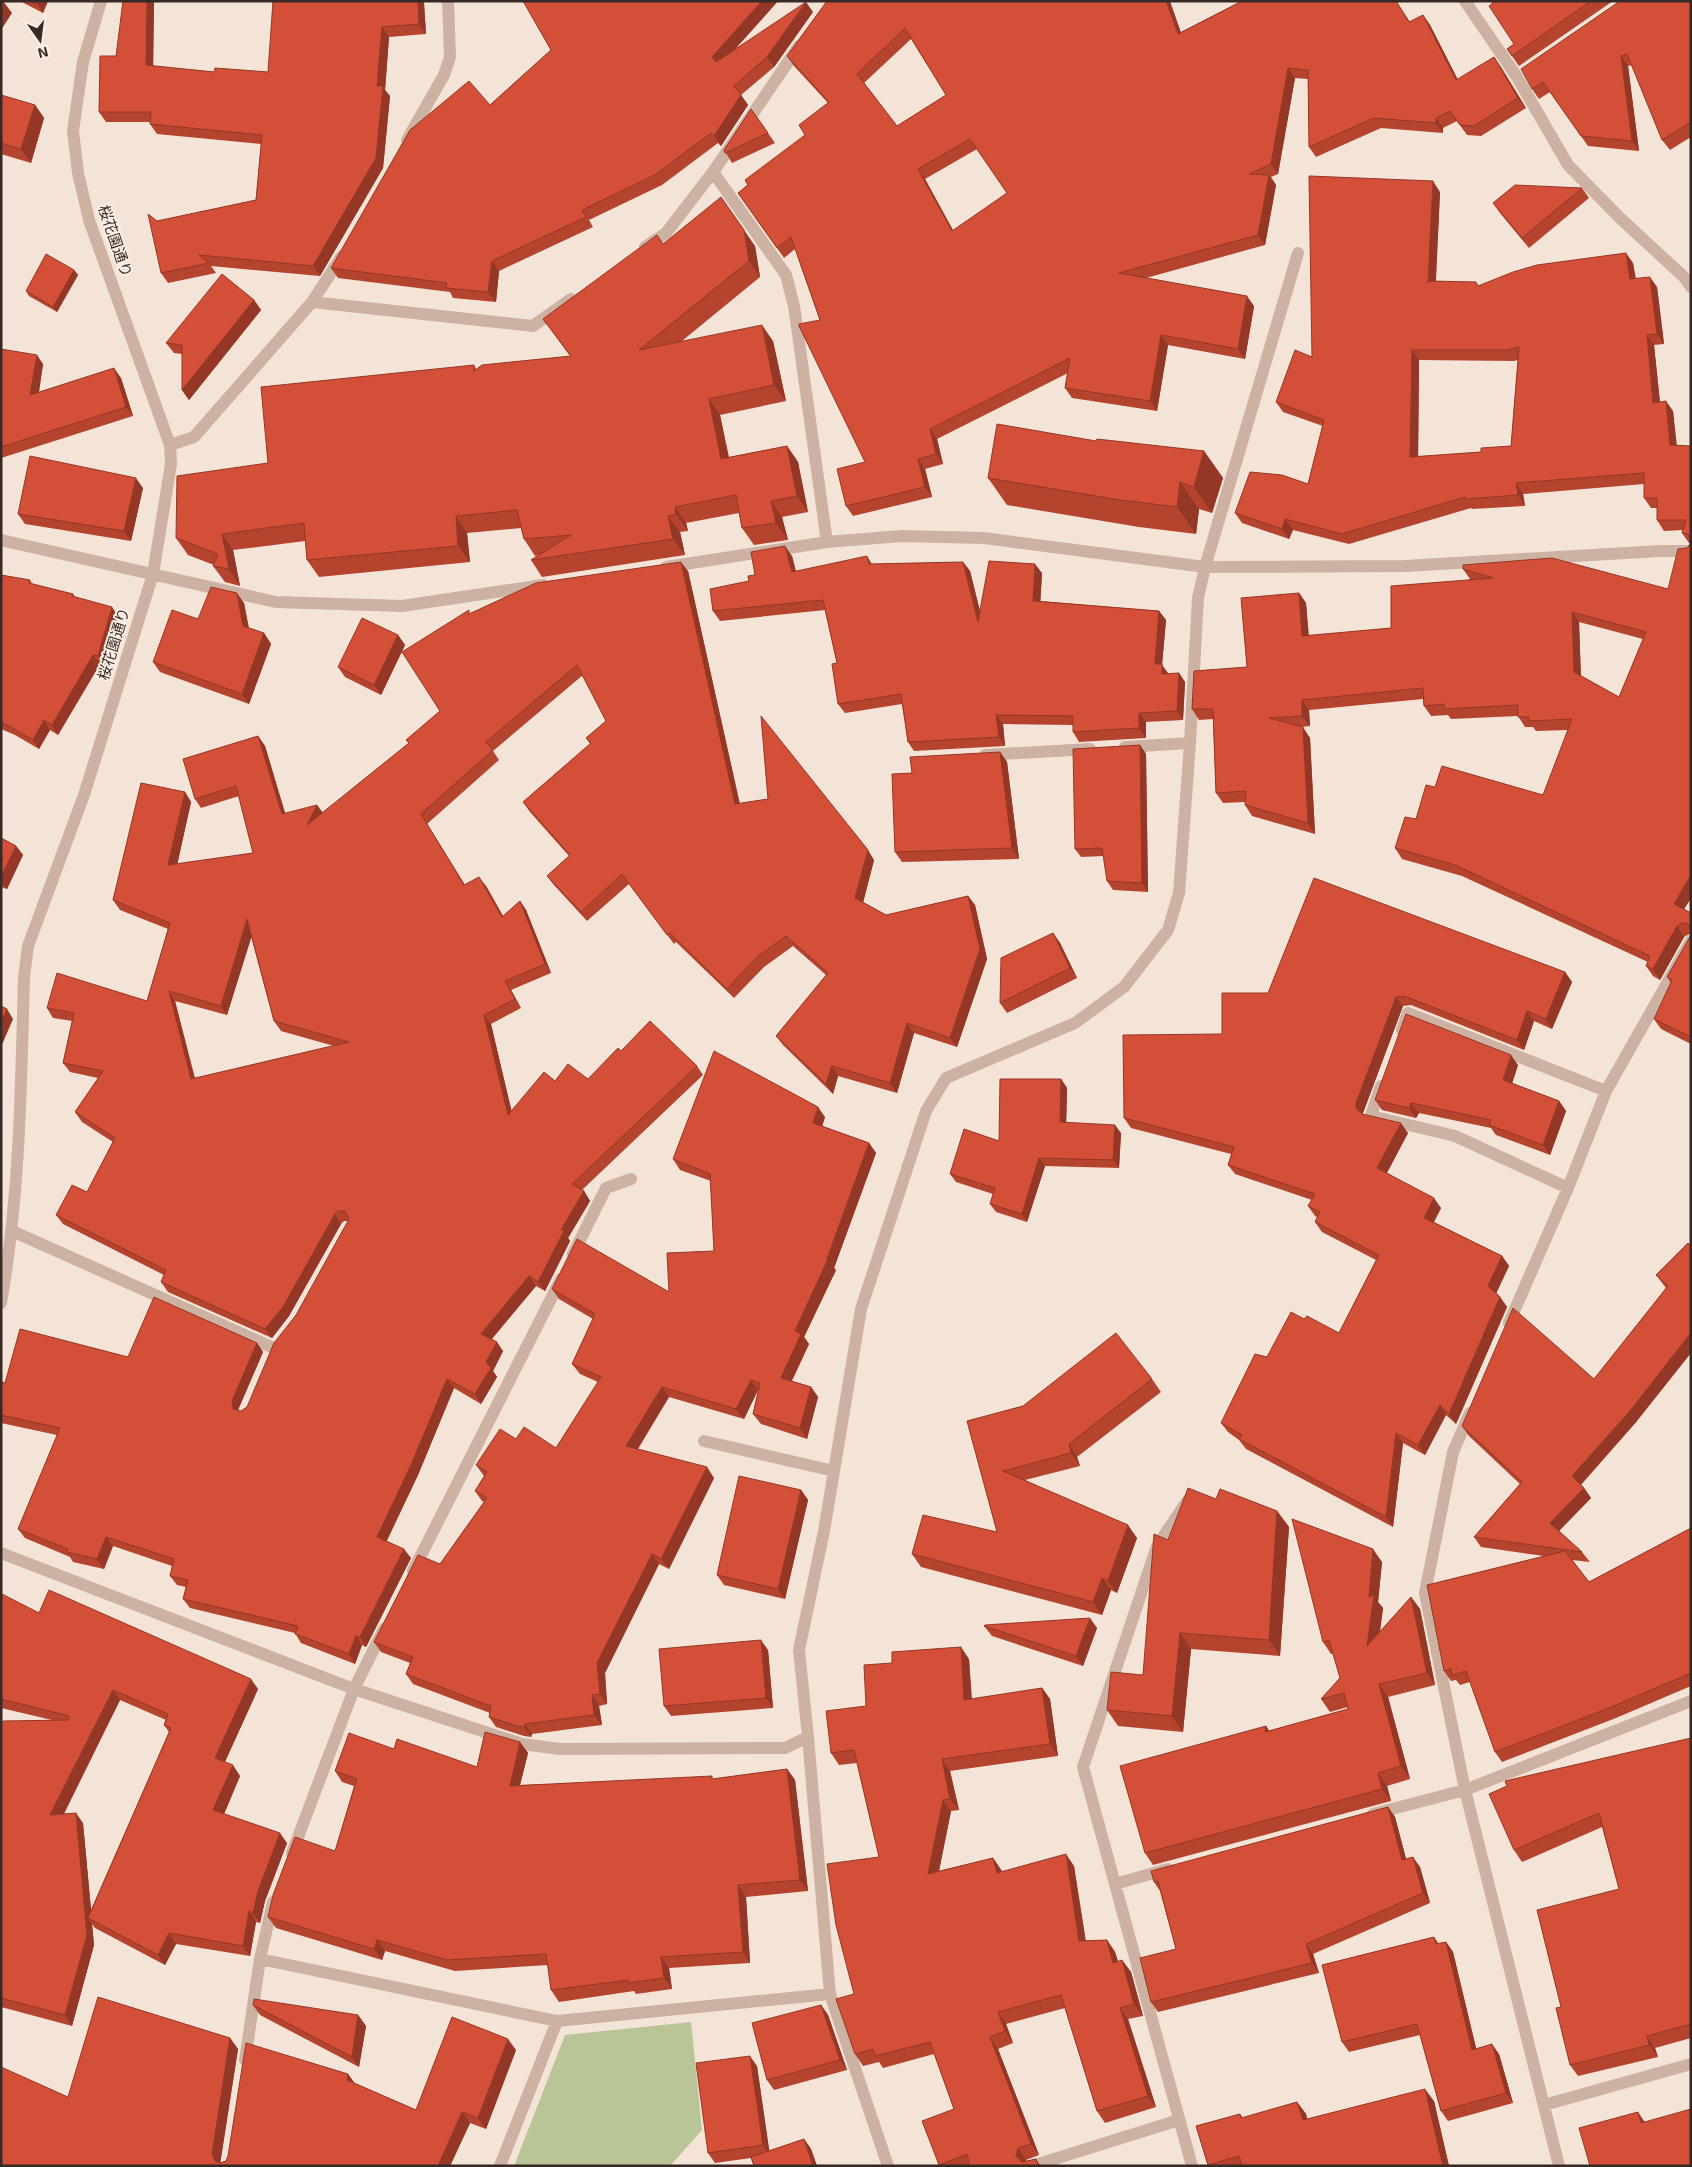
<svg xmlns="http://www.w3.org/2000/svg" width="1692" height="2167" font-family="'Exo 2','Noto Sans JP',sans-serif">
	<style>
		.green { fill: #b9c497 }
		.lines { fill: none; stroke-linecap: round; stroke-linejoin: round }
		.street { stroke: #cdb2a3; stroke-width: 12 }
		.wall { fill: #b5442f; fill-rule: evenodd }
		.shaded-wall { fill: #943726 }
		.building { fill: #d34f37; stroke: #943726; fill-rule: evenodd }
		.labels { text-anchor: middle; stroke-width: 4; stroke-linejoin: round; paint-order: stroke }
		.street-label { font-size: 15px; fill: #372a26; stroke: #fbefe5 }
	</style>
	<rect width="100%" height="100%" fill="#f4e4d8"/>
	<path class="green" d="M691,2022L702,2130L670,2166H514L565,2035Z"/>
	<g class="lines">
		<path class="street" d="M1465,1L1517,77L1568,165L1621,219L1684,277L1691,287
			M407,140L444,75L450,57L448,1
			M713,172L786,275L794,306L827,542
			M645,247L666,233L713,172L799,46
			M312,302L533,326L571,299
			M170,445L194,437L312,302L342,256
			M1,540L276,602L402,606L543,585
			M666,567L827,542L901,536L984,538L1205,567L1405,566L1660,551H1691
			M1125,747L1190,743
			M985,755L1090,749
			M1402,1030L1408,1013L1606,1091
			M1381,1086L1371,1116L1455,1136L1568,1188
			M12,1231L274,1348
			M573,1254L606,1188L631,1179
			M1,1303C20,1195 21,1086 24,977L28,946L84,795L153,574L171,464L170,445L89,220L78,173L73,131L83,62L101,1
			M1509,1323L1568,1188L1606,1091L1691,941
			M1470,1413L1453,1452L1425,1593L1465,1790L1559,2166
			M704,1441L834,1471
			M1187,1501L1157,1546L1083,1767L1192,2166
			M1,1553L354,1689L522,1744L560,1749L785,1748L808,1737
			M413,1571L561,1279
			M1373,1814L1465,1790L1691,1701
			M292,1853L354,1689L384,1629
			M1115,1884L1168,1869
			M260,1959L557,2021L830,1994
			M245,2060L260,1959L273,1902
			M1544,2105L1691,2064
			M500,2166L557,2021
			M888,2166L830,1994L808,1737L799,1650L824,1531L861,1309L926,1111L946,1078L1075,1023L1124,987L1168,930L1179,893L1190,743L1198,598L1205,567L1298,253
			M1032,2166L1179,2120"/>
	</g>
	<path class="wall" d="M20,1H48L43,13Z
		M154,1L153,66L214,72H268L424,3L426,34L389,37L385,90L390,96L383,168L320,276L211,266L216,273L168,283L161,273L157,221L256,200L261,144L157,134L150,124V122H106L99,112L116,56Z
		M523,1H778L736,48L813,12L774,67L741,95L748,105L721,146L718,143L662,185L589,220L593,227L499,271L496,302L453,298L450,292L338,278L331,268L490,105L551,50Z
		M827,1L1181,32L1242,1H1396L1410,22L1423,15L1430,25L1458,80L1494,57L1526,108L1481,136L1467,135L1457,121L1443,128V133L1381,128L1316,157L1309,147L1308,79L1295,78L1278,174L1271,177L1276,185L1265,245L1146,278L1254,306L1245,359L1168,345L1157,411L1072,398L1065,388L1068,373L937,439L943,464L925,469L932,497L853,516L846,506L865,462L820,320L795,249L784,258L738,193L805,135L828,103L794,66L787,56ZM911,39L946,95L897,126L864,83ZM977,149L1007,193L953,231L925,179Z
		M1491,1H1613L1519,66L1507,49L1514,44Z
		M1620,1H1691V137L1670,150L1662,140L1632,65L1628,66L1639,151L1588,146L1550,92L1539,99L1532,89Z
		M1,95L35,105L44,118L31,163L1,154Z
		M751,109L775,143L732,163L724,150Z
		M1582,188L1589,198L1529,248L1500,213L1493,203Z
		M1440,192L1436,281L1479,286L1633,263L1636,279L1657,287L1664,344L1654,345L1660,402L1673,411L1676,445L1691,446V898L1684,909L1691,913V933L1684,937L1660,980L1653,976L1646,966L1648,962L1462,876L1402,859L1395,848L1416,819L1435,787L1543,795L1568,730L1536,731L1533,727H1525L1518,716L1451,719L1448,715L1431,716L1424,706L1423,699L1309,710L1310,726L1301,727L1310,738L1315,834L1252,816L1245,805V802L1223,803L1216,793L1213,719L1199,720L1192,709L1247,667L1299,593L1306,603L1309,636L1391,628L1470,579L1463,569L1668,589L1687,548L1691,543H1689L1682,533L1683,530L1664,531L1657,520V508H1651L1644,498V484L1523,494L1525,506L1472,509L1471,508L1349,544L1293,530L1289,539L1242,523L1235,513L1308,484L1323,426L1283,412L1276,402ZM1419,360L1514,361L1518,360L1511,446L1481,452L1418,457ZM1579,622L1643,639L1619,697L1581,676Z
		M663,244L755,246L760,277L682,341H773L786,401L720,415L729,457L787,446L798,462L808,512L782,517L788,540L754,545L742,528L739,513L686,523L688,531L680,532L685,555L542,577L531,560L538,555L535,556L524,539L521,528L467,533L470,562L319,577L307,560L305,541L233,550L240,586L225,582L213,566L214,565L188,555L176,538L268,463L474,365L476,369L570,356L543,319Z
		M74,270L78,275L57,312L29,296L26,291Z
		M254,300L261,310L189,400L182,390V354L174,353L166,343Z
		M1,349L43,364L39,392L121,378L133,416L1,458Z
		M1096,441L1204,451L1223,478L1212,513L1199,509L1196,534L1139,527L1007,505L988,478Z
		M143,488L131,541L25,524L18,514Z
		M792,556L796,571L872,564L963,562L970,571L980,612L1042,573L1040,601L1159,611L1166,620L1162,665L1168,674L1179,673L1185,682L1183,720L1146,722V738L1079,742L1073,732V725L1003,724L1005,746L914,751L908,742L902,704L845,713L838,704L837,663L825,610L720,621L713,611L755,575Z
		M688,571L739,803L874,860L863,902L886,915L968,896L975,905L987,959L957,1047L914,1033L897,1093L838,1076L833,1094L783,1045L776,1036L826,975L793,946L764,967L734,998L676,942L674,944L629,884L587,921L554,885L547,876L569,856L530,812L523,802L590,744L586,738L606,721L583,675L493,751L499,760L427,824L465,885L486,886L503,916L520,901L526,910L551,973L511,990L521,1008L491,1024L511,1111L555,1081L588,1079L621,1051L697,1066L703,1075L582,1190L584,1191L590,1201L568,1238L570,1241L545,1291L536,1286L492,1339L503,1351L493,1371L497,1377L481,1404L454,1388L418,1475L386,1541L411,1558L366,1647L362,1645L355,1664L301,1643L295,1633L190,1608L183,1599L186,1587L177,1585L170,1576L172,1566L113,1546L104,1569L73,1562L70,1557L25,1538L18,1529L57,1435L1,1423V1382L5,1383L128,1357L257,1343L263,1352L238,1410L241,1411L247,1407L348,1221H344L341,1224L289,1316L272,1338L168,1292L161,1282L164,1275L63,1224L56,1215L87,1192L113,1142L82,1122L75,1112L98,1078L70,1072L63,1063L72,1021L53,1018L47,1008L147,1001L168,929L120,910L113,900L185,792L191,802L177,864L253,853L239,796L201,808L195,799L258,736L265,746L285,813H323L409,743L406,740L440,711L471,613ZM251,936L274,1021L281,1031L334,1046L195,1078L175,1001L227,1015Z
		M1,575L30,580L32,584L73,594L75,597L118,616L105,666L100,664L58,735L50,730L39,749L15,735L1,729Z
		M244,603L249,628L264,633L271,644L249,704L160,672L153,662L198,619Z
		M398,635L405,645L381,695L345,677L338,667Z
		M1140,745L1146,754L1148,892L1113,890L1107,881L1104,856L1081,857L1075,849Z
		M1000,752L1007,762L1019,859L902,862L895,852L912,773Z
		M1,838L16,846L23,855L7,889L1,887Z
		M1053,933L1060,943L1077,978L1007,1013L1000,1003Z
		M1691,935V1044L1661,1029L1654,1019L1671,983L1667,977Z
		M1565,972L1572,982L1552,1029L1534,1021L1524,1050L1411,1005L1403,1006L1363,1113V1114L1408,1133L1387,1173L1441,1208L1434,1222L1502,1256L1509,1266L1496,1293L1500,1297L1507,1307L1456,1424L1446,1415L1425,1455L1403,1443L1393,1527L1246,1449L1239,1440L1228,1432L1221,1423L1267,1357L1304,1319L1339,1333L1376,1260L1322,1232L1315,1222L1317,1217L1315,1216L1308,1206L1312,1200L1235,1174L1228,1165L1231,1154L1131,1128L1124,1118L1222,1034L1268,993Z
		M1518,1065L1512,1083L1559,1101L1566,1111L1550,1155L1496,1135L1491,1128L1419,1113L1416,1118L1382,1110L1375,1100Z
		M1061,1079L1067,1088L1066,1123L1121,1133L1119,1168L1045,1166L1027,1222L996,1212L990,1204L993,1194L956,1182L950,1174L999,1141Z
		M825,1117L822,1126L869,1143L876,1153L834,1268L836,1270L804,1337L809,1344L792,1381L811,1387L818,1397L807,1439L761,1424L753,1414L759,1390H758L744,1419L669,1397L638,1449L714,1478L669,1569L659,1564L605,1673L607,1704L599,1706L602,1725L532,1734L531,1737L524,1736L496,1727L489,1717L490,1713L413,1684L406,1674L410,1663L381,1652L374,1642L440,1564L484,1502L482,1501L475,1491L484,1476L476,1465L516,1439L556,1448L598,1382L580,1374L572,1364L593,1319L559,1299L552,1289L669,1292L714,1251L711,1181L680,1170L673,1159Z
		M1691,1246L1637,1421L1581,1485L1584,1488L1591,1498L1559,1531L1582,1552L1590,1562L1572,1560L1589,1582L1691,1528V1686L1616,1718L1502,1762L1495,1752L1470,1682L1460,1685L1456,1680L1451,1681L1444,1671L1544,1556L1481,1547L1474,1537L1520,1484L1469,1436L1462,1426L1594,1379L1666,1288L1656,1275Z
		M1152,1379L1161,1392L1077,1457L1080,1466L1025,1480L1137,1538L1117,1593L1111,1590L1102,1615L921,1567L912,1554L997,1532L967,1421Z
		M801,1490L808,1500L785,1599L724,1585L717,1575Z
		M1216,1499L1277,1511L1289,1527L1280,1656L1191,1649L1183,1732L1118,1726L1107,1710L1143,1675L1168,1540Z
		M1382,1562L1378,1602L1383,1608L1380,1632L1411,1597L1420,1609L1435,1685L1388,1697L1410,1779L1387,1786L1391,1801L1153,1865L1145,1853L1266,1726L1269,1731L1348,1709V1707L1330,1712L1321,1699L1340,1678L1333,1654H1331L1323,1642Z
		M1,1596L39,1613L258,1689L225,1762L240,1776L224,1814L287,1843L265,1901L260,1923L256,1922L250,1956L176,1944L165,1965L95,1928L92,1924L94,1945L72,2026L1,2007V1725L52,1720L1,1708ZM120,1700L166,1720L164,1725L169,1732L91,1910L83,1823L64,1814Z
		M984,1626L1097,1628L1083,1666L992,1636Z
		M768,1650L773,1708L671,1716L664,1706Z
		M969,1659L972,1699L1042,1688L1050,1699L1058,1756L950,1771L959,1810L951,1811L939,1871L993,1858L1002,1871L1074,1866L1086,1941L1107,1940L1115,1952L1118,1962L1122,1960L1131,1972L1143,2016L1128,2019L1156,2107L1105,2123L1097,2111L1065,2008L1006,2024L1013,2043L998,2049L1039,2155L1026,2160V2161L1036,2159L1041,2166H939V2165L954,2109L934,2054L883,2068L879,2062L863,2066L855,2054L854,1994L879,1857L857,1763L839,1765L831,1753L866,1706Z
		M1691,1738V2038L1655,2048L1658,2057L1578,2076L1570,2065L1561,2007L1619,1889L1602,1827L1522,1862L1514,1850Z
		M520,1742L528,1753L520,1785L714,1779L787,1769L795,1780L808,1891L746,1897L750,1963L669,1968L672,1989L636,1994L634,1991L559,2002L551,1990L548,1965L455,1971L385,1951L382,1960L276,1928L268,1917L335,1851L354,1786L342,1782L335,1771L394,1749L477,1767Z
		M1388,1807L1395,1817L1406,1859L1420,1867L1430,1903L1313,1954L1319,1973L1158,2012L1151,2002L1176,1949L1160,1891L1154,1882Z
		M1434,1937L1439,1944L1446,1942L1453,1952L1476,2049L1499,2054L1513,2103L1448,2121L1441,2111L1420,2035L1349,2052L1342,2042Z
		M253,2005L358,2015L366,2026L359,2067L260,2015Z
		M821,2005L828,2015L847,2070L774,2090L767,2080Z
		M230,2038L238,2049L220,2163L226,2161L348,2074L354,2083L416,2110L516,2050L486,2129L470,2123L450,2166H1L68,2097Z
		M757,2066L769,2151L804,2139L811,2149L817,2166H754L751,2158L715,2163L708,2153Z
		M1434,2101L1449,2166H1208L1196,2126L1240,2114L1243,2118L1297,2102L1306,2114L1307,2119Z"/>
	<path class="shaded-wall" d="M1,1H3L12,13L1,30Z
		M38,1H48L43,13L37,4Z
		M147,1H154L153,75L146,65Z
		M418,1H423L424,3L426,34L419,24Z
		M762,1H778L719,67L712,57Z
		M1166,1H1170L1185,44L1178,34Z
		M806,2L813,12L774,67L767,57Z
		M1423,15L1430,25L1463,90L1456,80Z
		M382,27L389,37L385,90L390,96L383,168L320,276L313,266L377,86Z
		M1621,56L1628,66L1639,151L1632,141Z
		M1494,57L1501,67L1526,108L1518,98Z
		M1288,68L1295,78L1278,174L1271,164Z
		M741,95L748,105L721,146L714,136Z
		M35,105L44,118L31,163L21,149Z
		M1436,118L1443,128V133L1436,123Z
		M918,169L925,179L959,241L952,231Z
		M1269,175L1276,185L1265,245L1258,235Z
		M1433,181L1440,192L1435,293L1428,283Z
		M744,230L755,246L760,277L749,261Z
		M1626,253L1633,263L1637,290L1630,279Z
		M492,261L499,271L496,302L488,292Z
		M74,270L78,275L57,312L53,307Z
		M1650,277L1657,287L1664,344L1657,334Z
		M1247,296L1254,306L1245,359L1238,349Z
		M254,300L261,310L189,400L182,390Z
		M762,325L773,341L786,401L774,385Z
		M1161,335L1168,345L1157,411L1150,401Z
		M1647,335L1654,345L1661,413L1653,403Z
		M1412,350L1419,360L1418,467L1410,457Z
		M37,355L43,364L37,404L30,395Z
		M114,368L121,378L133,416L126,407Z
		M709,399L720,415L732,475L721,459Z
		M1666,401L1673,411L1678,455L1670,445Z
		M930,429L937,439L943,464L936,454Z
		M787,446L798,462L808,512L797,496Z
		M1204,451L1223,478L1212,513L1194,487Z
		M918,459L925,469L932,497L925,487Z
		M136,478L143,488L131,541L124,531Z
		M1180,482L1199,509L1196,534L1177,507Z
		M1516,483L1523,494L1525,506L1518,495Z
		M771,501L782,517L788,540L776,523Z
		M675,507L686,523L688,531L676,514Z
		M456,516L467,533L470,562L458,546Z
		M668,516L680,532L685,555L673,539Z
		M1285,519L1293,530L1289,539L1282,529Z
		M222,534L233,550L240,586L229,569Z
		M785,546L792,556L798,581L792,572Z
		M867,556L873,566L869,564Z
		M681,562L688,571L742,813L735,804Z
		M963,562L970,571L985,631L978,622Z
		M1035,564L1042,573L1040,610L1033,601Z
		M237,593L244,603L250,636L243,626Z
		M1299,593L1306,603L1309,647L1302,636Z
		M112,607L118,616L105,666L98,656Z
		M1159,611L1166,620L1162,665L1168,673V683L1155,664Z
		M1572,612L1579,622L1581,683L1574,672Z
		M264,633L271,644L249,704L242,694Z
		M398,635L405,645L381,695L374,685Z
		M93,655L100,664L58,735L52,725Z
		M1179,673L1185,682L1183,720L1177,711Z
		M1302,700L1309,710L1310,726L1302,716Z
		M1139,713L1146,722V738L1139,728Z
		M996,715L1003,724L1005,746L999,737Z
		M44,720L50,730L39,749L33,740Z
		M1303,727L1310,738L1315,834L1308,823Z
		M258,736L265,746L288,823L282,814Z
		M1140,745L1146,754L1148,892L1142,883Z
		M1000,752L1007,762L1019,859L1012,848Z
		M185,792L191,802L175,875L168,865Z
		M317,805L324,814L307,825Z
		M421,814L427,824L471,895L464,885Z
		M16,846L23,855L7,889L1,882V877Z
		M868,850L874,860L862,907L855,898Z
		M1691,875V898L1681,914L1674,904Z
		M479,877L486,886L509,927L502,917Z
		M968,896L975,905L987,959L957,1047L950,1038Z
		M520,901L526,910L551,973L545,964Z
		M247,919L254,929L227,1015L221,1006Z
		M1677,926L1684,937L1660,980L1653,969Z
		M1053,933L1060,943L1077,978L1070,968Z
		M1565,972L1572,982L1552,1029L1546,1019Z
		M505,981L511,990L521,1008L515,999Z
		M169,991L175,1001L197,1089L191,1079Z
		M1396,997L1403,1006L1363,1113V1118L1356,1108V1103Z
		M7,1009L13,1019L1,1047V1022Z
		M1527,1011L1534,1021L1524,1050L1517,1040Z
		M484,1015L491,1024L515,1125L508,1115Z
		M907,1023L914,1033L897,1093L890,1083Z
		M1511,1055L1518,1065L1510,1090L1503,1080Z
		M832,1066L838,1076L833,1094L826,1084Z
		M1061,1079L1067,1088L1066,1131L1060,1122Z
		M1559,1101L1566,1111L1550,1155L1543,1145Z
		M1411,1103L1419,1113L1416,1118L1409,1108Z
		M818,1107L825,1117L820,1133L813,1123Z
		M1401,1123L1408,1133L1384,1178L1377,1168Z
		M1115,1125L1121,1133L1119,1168L1113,1160Z
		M869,1143L876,1153L834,1268L836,1270L804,1337L809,1344L788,1388L781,1378L795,1331L827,1259Z
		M1039,1158L1045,1166L1027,1222L1022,1214Z
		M584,1191L590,1201L568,1238L570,1241L545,1291L538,1282L561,1230Z
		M1434,1198L1441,1208L1431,1227L1424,1218Z
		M335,1214L341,1224L289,1316L272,1338L265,1329Z
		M1502,1256L1509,1266L1495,1296L1488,1286Z
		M529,1276L536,1286L488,1343L481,1334Z
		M1500,1297L1507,1307L1456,1424L1449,1414Z
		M1690,1334L1691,1353L1637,1421L1579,1486L1572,1476Z
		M497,1342L503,1351L493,1371L497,1377L481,1404L475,1394L486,1362Z
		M257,1343L263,1352L238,1410L233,1409L232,1401Z
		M447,1379L454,1388L418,1475L384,1547L377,1537Z
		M751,1380L758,1390L744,1419L736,1409Z
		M662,1387L669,1397L633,1456L626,1446Z
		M811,1387L818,1397L807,1439L800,1428Z
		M1440,1405L1446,1415L1425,1455L1418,1445Z
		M1396,1433L1403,1443L1393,1527L1386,1517Z
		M1069,1444L1077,1457L1080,1466L1071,1453Z
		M707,1467L714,1478L669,1569L661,1559Z
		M1584,1488L1591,1498L1557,1533L1550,1523Z
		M801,1490L808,1500L785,1599L778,1589Z
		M1277,1511L1289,1527L1280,1656L1269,1640Z
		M1128,1525L1137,1538L1117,1593L1108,1581Z
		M106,1537L113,1546L104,1569L97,1559Z
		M404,1549L411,1558L366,1647L360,1637Z
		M1373,1549L1382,1562L1378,1602L1383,1608L1376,1659L1367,1646L1369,1597Z
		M652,1554L659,1564L605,1673L607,1704L600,1694L597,1663Z
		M1102,1578L1111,1590L1102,1615L1093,1602Z
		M1411,1597L1420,1609L1435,1685L1427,1673Z
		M1090,1618L1097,1628L1083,1666L1076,1656Z
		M1180,1633L1191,1649L1183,1732L1172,1716Z
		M356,1636L362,1645L355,1664L349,1654Z
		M761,1640L768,1650L773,1708L766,1698Z
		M961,1647L969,1659L972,1711L964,1700Z
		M251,1679L258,1689L222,1768L215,1758Z
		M1379,1684L1388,1697L1410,1779L1401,1766Z
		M1042,1688L1050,1699L1058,1756L1050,1744Z
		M113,1690L120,1700L58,1825L50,1815Z
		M592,1695L599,1706L602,1725L594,1715Z
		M525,1724L532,1734L531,1737L524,1727Z
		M1266,1726L1274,1739L1265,1732Z
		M520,1742L528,1753L517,1797L510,1786Z
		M942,1759L950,1771L959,1810L950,1799Z
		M233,1765L240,1776L221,1821L213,1810Z
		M787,1769L795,1780L808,1891L800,1880Z
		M1378,1773L1387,1786L1391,1801L1382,1789Z
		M943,1800L951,1811L936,1886L928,1874Z
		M1388,1807L1395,1817L1409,1870L1402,1860Z
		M76,1813L83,1823L92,1920L88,1918L92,1924L94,1945L72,2026L65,2015Z
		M280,1833L287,1843L265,1901L260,1923L253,1913L258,1891Z
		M1066,1854L1074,1866L1087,1953L1079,1941Z
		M1413,1857L1420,1867L1430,1903L1423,1893Z
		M993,1858L1001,1870L1005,1884L997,1873Z
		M738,1885L746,1897L750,1963L743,1952Z
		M249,1911L256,1922L250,1956L243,1946Z
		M169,1933L176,1944L165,1965L158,1955Z
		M377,1940L385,1951L382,1960L374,1949Z
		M1107,1940L1115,1952L1122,1974L1113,1963Z
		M1446,1942L1453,1952L1479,2060L1472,2050Z
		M1306,1944L1313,1954L1319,1973L1312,1963Z
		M661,1957L669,1968L672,1989L664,1978Z
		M1122,1960L1131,1972L1143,2016L1134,2004Z
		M821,2005L828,2015L847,2070L840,2060Z
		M1120,2008L1128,2019L1156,2107L1148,2096Z
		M998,2012L1006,2024L1013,2043L1005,2031Z
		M358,2015L366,2026L359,2067L352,2057Z
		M1647,2036L1655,2048L1658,2057L1649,2045Z
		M990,2037L998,2049L1039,2155L1031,2144Z
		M230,2038L238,2049L220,2165L215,2161L212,2154Z
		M508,2039L516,2050L486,2129L478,2118Z
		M1492,2044L1499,2054L1513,2103L1506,2093Z
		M750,2056L757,2066L770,2155L763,2145Z
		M348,2074L356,2085L347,2080Z
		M1425,2089L1434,2101L1449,2166H1443Z
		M1297,2102L1306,2114L1311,2132L1303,2120Z
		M462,2112L470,2123L450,2166H438Z
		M1638,2112L1646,2124L1641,2123Z
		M804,2139L811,2149L817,2166H813Z
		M1018,2148L1026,2160L1025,2166L1016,2156Z"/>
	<path class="building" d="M31,1H38L37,4Z
		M123,1H147L146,65L214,72L215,68L268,72L273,1H418L419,24L382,27L377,86H383L376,158L313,266L199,255L209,263L161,273L148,214L157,221L256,200L262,135L150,124L151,112H99L100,56H116Z
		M523,1H762L712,57L716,62L806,2L767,57L734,86L741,95L714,136L711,133L655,175L582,210L586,217L492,261L488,292L446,288L447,283L331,268L410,130L469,81L490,105L551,50Z
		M827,1H1166L1178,34L1242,1H1396L1409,22L1423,15L1456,80L1494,57L1518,98L1474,126L1460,125L1450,111L1436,118V123L1374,118L1309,147L1308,70L1288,68L1271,164L1249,174L1269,175L1258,235L1119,273L1247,296L1238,349L1161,335L1150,401L1065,388L1070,358L930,429L936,454L918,459L925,487L846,506L837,469L865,462L799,326V324L820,320L791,237L777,248L738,193L748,185L745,180L805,135L799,125L829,102L787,56ZM905,28L946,95L897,126L857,74ZM970,139L1007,193L952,231L918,169Z
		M1491,1H1591L1512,56L1507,49L1514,44L1489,6L1493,3Z
		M1620,1H1691V122L1662,140L1627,54L1621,56L1632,141L1581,136L1543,82L1532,89L1521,69Z
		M1,95L35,105L21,149L1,143Z
		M751,109L768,133L725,153L724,150Z
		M1309,176L1433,181L1428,283L1430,281L1476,282L1478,286L1513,272L1537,265L1626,253L1630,279L1650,277L1657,334L1647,335L1653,403L1666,401L1670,445L1691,446V539L1688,534L1682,533L1686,520H1657V498H1644V473L1516,483L1518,495L1465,499V497L1342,534L1285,519L1282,529L1235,513L1250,472L1282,475L1308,484L1324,420L1276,402L1295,350L1312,357ZM1519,347L1511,446L1481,448V452L1410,457L1412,350H1507Z
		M1515,185L1582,188L1522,238L1493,203Z
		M721,197L744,230L749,261L639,350L762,325L774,385L709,399L721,459L787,446L797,496L771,501L776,523L742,528L736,495L675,507L676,514L668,516L673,539L531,560L571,535L524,539L517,510L456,516L458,546L307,560L304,523L222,534L229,569L213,566L218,554L176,538L177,476L268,463L261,387L474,365V371L482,365L571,356L543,319L657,235L663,244Z
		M46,254L74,270L53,307L26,291Z
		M222,274L254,300L182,390V345L166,343Z
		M1,349L37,355L30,395L114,368L126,407L1,447Z
		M997,424L1096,441L1097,439L1204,451L1194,487L1180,482L1177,507L1120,500L988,478Z
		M30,456L136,478L124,531L18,514Z
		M1691,543V875L1674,904L1691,913V927L1687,923H1683L1677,926L1653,969L1646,966L1650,956L1455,865L1395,848L1405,817L1416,819L1426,785L1435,787L1442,766L1543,795L1572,719L1529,721V717H1518V705L1444,709V704L1424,706L1423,688L1302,700V716L1269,718L1303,727L1308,823L1245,805L1246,791L1216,793L1213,709H1192L1194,671L1247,667L1241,598L1299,593L1302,636L1391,628V586L1493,578L1463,569V565L1552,558L1668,589L1678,549L1687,548ZM1572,612L1646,632L1619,697L1574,672Z
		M785,546L792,572L867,556L869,564L963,562L978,622L989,561L1035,564L1033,601L1159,611L1155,664H1162V674L1179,673L1177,711L1139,713V728L1073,732V716L996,715L999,737L908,742L901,694L838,704L832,664L837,663L823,600L713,611L710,589L749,581L748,576L755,575L751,552Z
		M681,562L735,804L768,799L761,716L868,850L855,898L886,915L968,896L980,949L950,1038L907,1023L890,1083L832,1066L826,1084L776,1036L828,973L786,936L757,957L727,989L670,933L667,935L622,874L581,912L547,876L570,855L523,802L591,743L586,738L606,721L577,665L486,742L493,750L421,814L464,885L479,877L502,917L520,901L545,964L505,981L515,999L484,1015L508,1115L544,1072L555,1081L568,1064L588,1079L618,1048L621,1051L650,1021L697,1066L572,1184L584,1191L561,1230L564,1231L538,1282L529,1276L481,1334L497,1342L486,1362L491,1368L475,1394L447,1379L411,1465L377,1537L404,1549L360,1637L356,1636L349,1654L295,1634L298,1626L183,1599L188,1580L170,1576L174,1559L106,1537L97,1559L67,1552L68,1549L18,1529L60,1428L1,1415V1382L5,1383L20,1329L128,1357L154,1297L257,1343L232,1401L233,1409L241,1411L247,1407L274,1343L296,1315L349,1219L345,1211H338L335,1214L283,1307L265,1329L161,1282L166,1270L56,1215L72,1185L87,1192L115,1138L75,1112L103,1071L63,1063L74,1013L47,1008L57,973L147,1001L170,923L113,900L141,783L185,792L168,865L253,853L236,786L195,799L183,759L258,736L282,814L317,805L307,825L409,743L406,740L440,711L402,652L469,610V614L536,583ZM247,919L274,1021L349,1042L191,1079L169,991L221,1006Z
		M1,575L30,580L29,583L73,594L72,596L112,607L98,656L93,655L52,725L44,720L33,740L9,726L1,723Z
		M211,587L237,593L243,626L264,633L242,694L153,662L172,610L198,619Z
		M362,618L398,635L374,685L338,667Z
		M1140,745L1142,883L1107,881L1102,848L1075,849L1073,749Z
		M1000,752L1012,848L895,852L892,774L912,773L910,757Z
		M1,838L16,846L1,877Z
		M1314,878L1565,972L1546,1019L1527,1011L1517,1040L1404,996L1396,997L1356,1103V1108L1362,1114L1401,1123L1377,1168L1434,1198L1424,1218L1502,1256L1488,1286L1500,1297L1449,1414L1440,1405L1418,1445L1396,1433L1386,1517L1239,1439L1242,1435L1221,1423L1255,1354L1267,1357L1291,1312L1304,1319L1307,1316L1339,1333L1379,1255L1315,1222L1320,1212L1308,1206L1315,1194L1228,1165L1234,1147L1124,1118L1123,1035L1222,1034V993H1268Z
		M1053,933L1070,968L1000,1003L1001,958Z
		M1691,935V1037L1654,1019L1672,980L1667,977Z
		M1,1006L7,1009L1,1022Z
		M1406,1014L1511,1055L1503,1080L1559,1101L1543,1145L1489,1125L1491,1120L1411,1103L1409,1108L1375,1100Z
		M714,1051L818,1107L813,1123L869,1143L827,1259H828L795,1331L801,1334L781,1378L811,1387L800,1428L753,1414L760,1383L751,1380L736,1409L662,1387L626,1446L707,1467L661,1559L652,1554L597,1663L600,1694L592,1695L594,1715L525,1724L524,1727L517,1726L489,1717L491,1706L406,1674L413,1657L374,1642L418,1555L440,1564L487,1498L475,1491L487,1472L476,1465L500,1429L516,1439L524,1427L556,1448L601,1377L572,1364L595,1314L552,1289L577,1239L669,1292L667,1253L714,1251L710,1174L673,1159Z
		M1000,1079H1061L1060,1122L1115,1125L1113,1160L1039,1158L1022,1214L990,1204L995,1188L950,1174L964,1129L999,1141Z
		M1688,1243L1691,1246V1334H1690L1630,1411L1572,1476L1584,1488L1550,1523L1582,1552L1474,1537L1522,1482L1462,1426L1513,1308L1594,1379L1668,1286L1656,1275Z
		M1116,1333L1152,1379L1069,1444L1071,1453L1003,1471L1128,1525L1108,1581L1102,1578L1093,1602L912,1554L923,1515L997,1532L967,1421L1023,1406Z
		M739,1476L801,1490L778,1589L717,1575Z
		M1188,1488L1216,1499L1220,1489L1277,1511L1269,1640L1180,1633L1172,1716L1107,1710L1111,1672L1143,1675L1154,1534L1168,1540Z
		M1292,1519L1373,1549L1369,1597L1374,1595L1367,1646L1411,1597L1427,1673L1379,1684L1401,1766L1378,1773L1382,1789L1145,1853L1120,1766L1266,1726L1265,1732L1348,1709L1344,1693L1321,1699L1340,1678L1329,1640L1323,1642Z
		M1691,1528V1673L1609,1708L1495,1752L1466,1671L1452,1675L1451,1669L1444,1671L1427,1585L1565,1551L1589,1582Z
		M49,1590L251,1679L215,1758L233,1765L213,1810L280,1833L258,1891L253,1913L249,1911L243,1946L169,1933L158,1955L88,1918L171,1728L164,1725L168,1714L113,1690L50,1815L76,1813L87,1935L65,2015L1,1998V1725L3,1721L68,1720L69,1716L1,1699V1596L2,1594L39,1613Z
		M1090,1618L1076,1656L984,1626L985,1625Z
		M761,1640L766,1698L664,1706L659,1649Z
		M961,1647L964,1700L1042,1688L1050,1744L942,1759L950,1799L943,1800L928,1874L993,1858L997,1873L1066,1854L1079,1941L1107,1940L1113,1963L1122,1960L1134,2004L1120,2008L1148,2096L1097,2111L1061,1995L998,2012L1005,2031L990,2037L1031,2144L1018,2148L1016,2156L1022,2162L1036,2159L1039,2166H970L967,2154L939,2165L922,2121L954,2109L930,2042L875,2056L873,2049L855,2054L836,1999L854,1994L836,1925L827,1864L879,1857L854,1750L831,1753L826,1711L866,1706L864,1665L892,1663V1652Z
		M485,1732L520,1742L510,1786L712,1776V1779L787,1769L800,1880L738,1885L743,1952L661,1957L664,1978L628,1983V1980L551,1990L546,1954L447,1960L377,1940L374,1949L268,1917L273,1895L295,1837L335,1851L357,1779L335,1771L349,1733L394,1749L397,1739L477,1767Z
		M1691,1738V2024L1647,2036L1649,2045L1570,2065L1556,2008L1561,2007L1537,1910L1619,1889L1599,1813L1514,1850L1489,1794L1507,1786L1505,1781Z
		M1388,1807L1402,1860L1413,1857L1423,1893L1306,1944L1312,1963L1151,2002L1140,1958L1176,1949L1158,1881L1154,1882L1151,1871Z
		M1434,1937L1436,1944L1446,1942L1472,2050L1492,2044L1506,2093L1441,2111L1417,2024L1342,2042L1322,1965Z
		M98,1997L230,2038L212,2154L215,2161L220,2163L226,2161L228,2156L246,2043L348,2074L347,2080L416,2110L452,2017L508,2039L478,2118L462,2112L438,2166H1V2067L68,2097Z
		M254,1999L358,2015L352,2057L253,2005Z
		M821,2005L840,2060L767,2080L752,2023Z
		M750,2056L763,2145L708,2153L696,2063Z
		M1425,2089L1443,2166H1242L1239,2156L1208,2165L1196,2126L1240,2114L1241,2118L1297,2102L1303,2120Z
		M1691,2109V2166H1590L1579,2128L1638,2112L1641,2123Z
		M804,2139L813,2166H754L751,2157Z"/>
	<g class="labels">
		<g class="street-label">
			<text transform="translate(115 241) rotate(71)" y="5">桜花園通り</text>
			<text transform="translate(114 644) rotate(-73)" y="5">桜花園通り</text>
		</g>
	</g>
	<rect width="1692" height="2167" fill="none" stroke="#372a26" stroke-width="5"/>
	<g transform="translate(40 40) rotate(166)" stroke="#fbefe5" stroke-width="4" paint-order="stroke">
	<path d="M0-4L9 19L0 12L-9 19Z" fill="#372a26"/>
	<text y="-8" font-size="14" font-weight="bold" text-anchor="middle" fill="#372a26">N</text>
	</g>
</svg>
